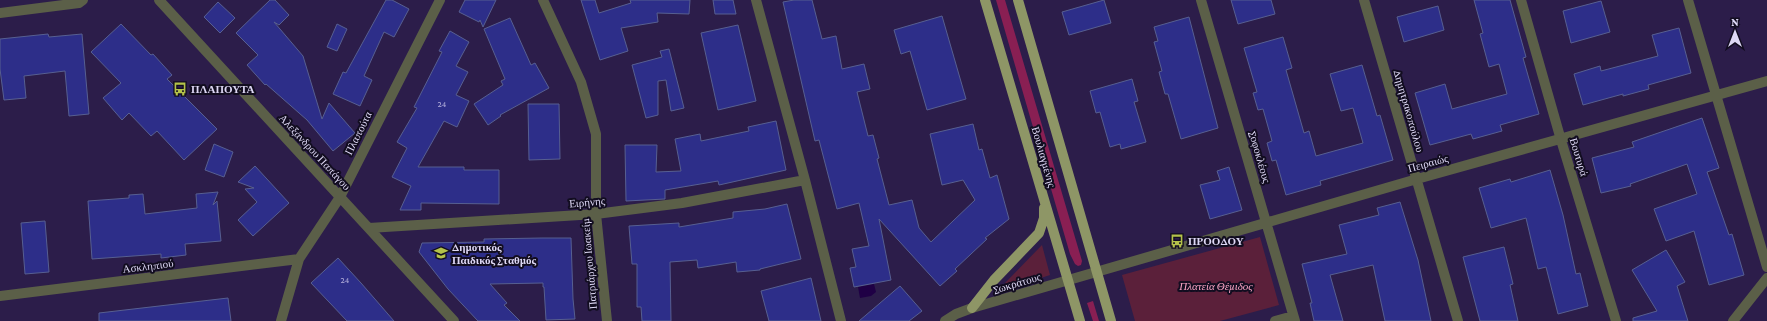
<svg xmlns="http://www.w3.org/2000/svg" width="1767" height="321" font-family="'Crimson Pro',serif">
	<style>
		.green { fill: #5b203a }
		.forest { fill: #891f53 }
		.water { fill: #1f0045 }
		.building { fill: #2d2e89; stroke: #575f91 }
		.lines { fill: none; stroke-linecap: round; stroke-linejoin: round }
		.minor { stroke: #5b5f48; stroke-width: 10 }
		.major { stroke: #8e9666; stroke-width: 10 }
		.labels { text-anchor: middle; stroke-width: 4; stroke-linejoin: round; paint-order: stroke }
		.number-label { font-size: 9px; fill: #b2aeda }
		.poi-label { font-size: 11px; font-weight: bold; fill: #ded8f5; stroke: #120d20; text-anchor: start }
		.street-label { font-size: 11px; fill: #ded8f5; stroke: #120d20 }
		.park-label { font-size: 11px; font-style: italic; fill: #f7a3c3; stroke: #120d20 }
	</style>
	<rect width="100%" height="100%" fill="#2c1d4a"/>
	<path class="green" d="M1260,237L1279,305L1220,321H1135L1122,275Z
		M1042,245L1050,275L1008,289L1005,283Z"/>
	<path class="forest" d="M996,0H1005L1082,261L1081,265L1078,266L1075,264L1070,254Z
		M1093,301L1099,321H1093L1087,303Z"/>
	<path class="water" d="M874,284L876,292L871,296L860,298L858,287Z"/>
	<path class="building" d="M270,0H275L289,15L279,25L274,22L303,56L322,119L329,103L355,133L333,151L307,120L266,84L265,85L247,65L258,55L236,33Z
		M386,0H392L409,9L394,37L384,32L364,76L372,80L360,106L333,94L343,72L346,73Z
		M465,0H496L483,27L480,20L479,22L459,12Z
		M581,0H595L599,13L631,3L630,0H690L689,14L657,13L658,22L621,28L628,51L600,60Z
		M713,0H733L736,14H715Z
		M794,0H812L822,39L836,36L842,69L864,64L870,89L857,92L868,136L873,135L879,158L877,159L889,205L912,200L919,228L931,242L975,200L963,180L942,185L930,134L973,124L979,150L982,149L990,178L997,175L1009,219L985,238L987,239L955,269L957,271L940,286L879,219L891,280L854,287L850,268L856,267L852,249L869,246L859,203L837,209L819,140L815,141L783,2Z
		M1104,0L1111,23L1069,35L1062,12Z
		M1231,0H1271L1275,14L1238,24Z
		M1474,0H1510L1526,57L1523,58L1539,114L1500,125L1502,131L1473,139L1471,134L1430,145L1415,93L1445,84L1452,109L1507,94L1499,64L1489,67L1480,34L1483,33Z
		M1601,1L1610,32L1571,43L1563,11Z
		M218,2L235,18L220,33L204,17Z
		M1438,6L1444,30L1404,42L1397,17Z
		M942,16L966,99L927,110L910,51L901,54L894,30Z
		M1189,17L1218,128L1181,139L1168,94H1165L1159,72L1162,71L1154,42L1158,41L1154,27Z
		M510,18L531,65L535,63L549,88L500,115L501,116L488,125L474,104L503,85L501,81L505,79L484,29Z
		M121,24L151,55L153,54L172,75L167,79L217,129L184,160L157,131L151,136L129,113L122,120L103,98L121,83L91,52Z
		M337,24L347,29L337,51L327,47Z
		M738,25L756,101L718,110L701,33Z
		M1679,28L1691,73L1648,85L1649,89L1623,96V94L1583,105L1574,74L1600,66L1601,71L1658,56L1652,35Z
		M450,31L469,42L456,66L468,72L456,95L469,101L457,127L444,121L418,167H464V170H499V204L421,203V210H400L411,186L392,177L407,148L397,142L417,108L414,107L442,52L439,51Z
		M48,34L49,37L82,34L89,114L69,116L65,71L24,76L26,98L4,100L0,69V39Z
		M1283,37L1292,68L1286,70L1304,133L1309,131L1316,156L1363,143L1353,108L1341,111L1330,74L1362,65L1377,116L1380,115L1393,160L1320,181L1321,185L1286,195L1276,160L1272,161L1267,143L1272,141L1263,109L1258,110L1253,93L1257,92L1244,48Z
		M669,49L684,108L671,111L666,80L658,81V115L646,118L632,65L662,57L660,51Z
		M1132,79L1138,101L1134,102L1146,142L1121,149L1120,144L1110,147L1100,112L1096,113L1090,91Z
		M528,104H559L560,159L529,160Z
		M1702,118L1719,168L1707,172L1729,235L1732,234L1744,275L1709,285L1694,231L1666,241L1654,209L1697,194L1687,164L1630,184L1631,186L1601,193L1592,158L1634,147L1632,142Z
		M776,121L786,170L719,185L718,181L665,190V199L626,201L625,145H657L656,172L681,171L675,139L700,134L701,141L749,131L748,127Z
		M214,144L233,152L224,177L205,170Z
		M255,166L289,203L253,236L238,220L257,202L245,189L254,188L238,182Z
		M1229,167L1242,210L1210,219L1200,185L1220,180L1217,171Z
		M1550,170L1563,215L1576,274L1580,273L1588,306L1558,314L1546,267L1538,269L1526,218L1491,228L1479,188L1510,179L1511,182Z
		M218,192L213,205L217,201L221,241L185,244L186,255L161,258V254L92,259L88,201L129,198V195L143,194L145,214L197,208L196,194Z
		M1400,202L1418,260L1431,321H1385L1373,265L1330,275L1343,321H1314L1310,303H1312L1302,264L1347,254L1339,225L1379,215L1377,208Z
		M787,204L801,259L760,269V270L737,272L736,262L698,268L697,260L670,262L671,321H642L641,307H637V264H632L629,226L679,223V227L733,218V212L765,209Z
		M45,221L49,272L25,274L21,223Z
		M542,238H571L573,299L575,319L546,320L544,287H543V283L490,284L507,303L504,305L520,321H478L448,289L419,252L422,243L484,242V239Z
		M1504,247L1513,284L1510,285L1518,321H1480L1463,257Z
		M1666,250L1685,282L1677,286L1688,321H1633V318L1657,311L1632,270Z
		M338,258L361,283L394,321H347L311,283Z
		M811,278L821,321H769L761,291Z
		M900,286L922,311L909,321H859Z
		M228,298L231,321H99V313Z"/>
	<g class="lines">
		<path class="minor" d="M159,0L454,321
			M543,0L581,82L596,134V214L607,321
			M756,0L805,180L841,321
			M1201,0L1295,321
			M1364,0L1458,321
			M1521,0L1561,140L1616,321
			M1688,0L1767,267
			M0,13L79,3L83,0
			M369,228L596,214L682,203L805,180
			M0,296L299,259
			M281,321L299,259L340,197L440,0
			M945,321L956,314L972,308L1417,179L1767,81
			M1275,321L1293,316
			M1733,321L1767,278"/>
		<path class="major" d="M985,0L1080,321
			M1018,0L1111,321
			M972,308L994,280L1039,233L1044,218V208"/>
	</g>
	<defs>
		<g id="bus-bare" transform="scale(1.08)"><path d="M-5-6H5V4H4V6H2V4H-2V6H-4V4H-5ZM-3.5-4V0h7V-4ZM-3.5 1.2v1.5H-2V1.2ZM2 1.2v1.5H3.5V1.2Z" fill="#b4c24a" stroke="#120d20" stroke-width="2.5" paint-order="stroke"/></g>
		<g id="school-bare" transform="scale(1.08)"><path d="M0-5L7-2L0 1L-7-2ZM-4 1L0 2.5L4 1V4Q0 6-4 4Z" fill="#b4c24a" stroke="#120d20" stroke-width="2.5" paint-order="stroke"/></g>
	</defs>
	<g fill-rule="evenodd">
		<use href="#bus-bare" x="180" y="89"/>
		<use href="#bus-bare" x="1177" y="241"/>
		<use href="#school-bare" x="441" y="253"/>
	</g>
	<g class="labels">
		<g class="number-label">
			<text x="442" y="107">24</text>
			<text x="345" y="283">24</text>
		</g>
		<g class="poi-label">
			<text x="191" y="93">ΠΛΑΠΟΥΤΑ</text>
			<text x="1188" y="245">ΠΡΟΟΔΟΥ</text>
			<text x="452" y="251">Δημοτικός<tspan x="452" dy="13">Παιδικός Σταθμός</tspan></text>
		</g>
		<g class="street-label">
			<text transform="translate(1409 111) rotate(74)" y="4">Δημητρακοπούλου</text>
			<text transform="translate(358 133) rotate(-63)" y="4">Πλαπούτα</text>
			<text transform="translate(315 152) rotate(47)" y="4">Αλεξάνδρου Παπάγου</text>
			<text transform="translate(1044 157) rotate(74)" y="4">Βουλιαγμένης</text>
			<text transform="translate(1260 157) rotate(74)" y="4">Σοφοκλέους</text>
			<text transform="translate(1579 157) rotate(73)" y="4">Βουτυρά</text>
			<text transform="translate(1428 163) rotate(-15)" y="4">Πειραιώς</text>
			<text transform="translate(587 202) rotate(-5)" y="4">Ειρήνης</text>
			<text transform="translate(589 264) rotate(-95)" y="4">Πατριάρχου Ιωακείμ</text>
			<text transform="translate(148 266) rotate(-7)" y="4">Ασκληπιού</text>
			<text transform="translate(1017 283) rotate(-16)" y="4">Σωκράτους</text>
		</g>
		<g class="park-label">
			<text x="1216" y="290">Πλατεία Θέμιδος</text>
		</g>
	</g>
	<g transform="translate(1735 32)" stroke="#120d20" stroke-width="3" paint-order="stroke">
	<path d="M0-3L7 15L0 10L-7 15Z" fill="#ded8f5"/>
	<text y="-6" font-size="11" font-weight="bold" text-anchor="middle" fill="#ded8f5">N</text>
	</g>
</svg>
